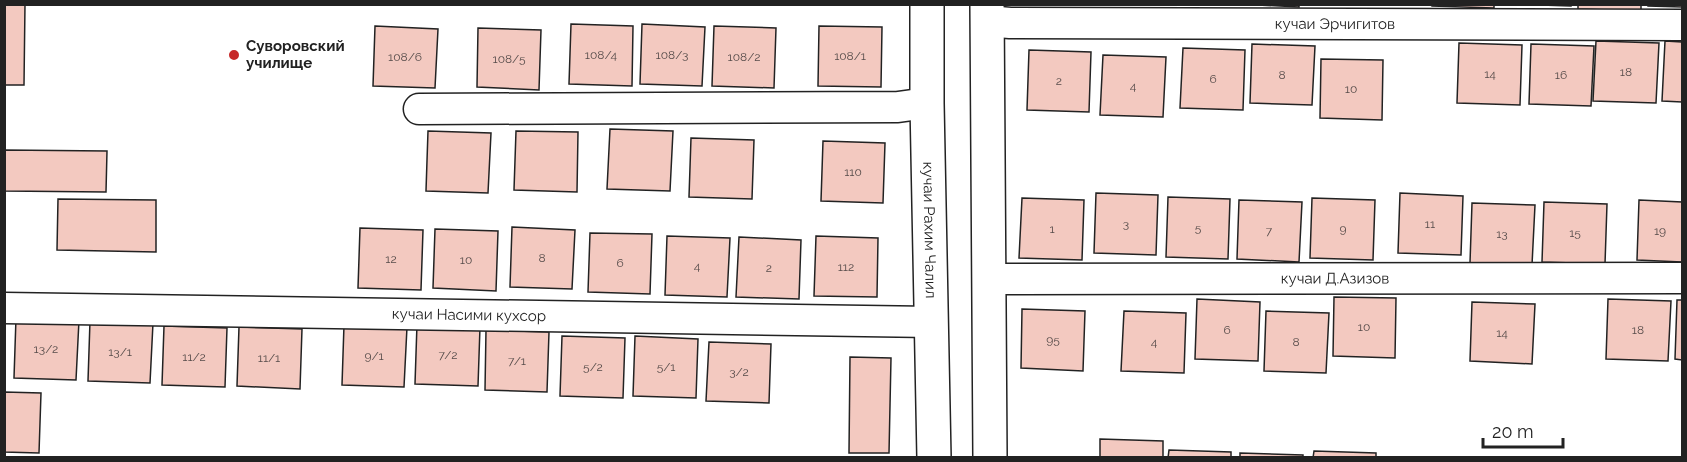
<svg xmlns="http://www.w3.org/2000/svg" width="1687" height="462" font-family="Raleway,sans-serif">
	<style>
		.building { fill: #f3c9c0; stroke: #222; stroke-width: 1.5 }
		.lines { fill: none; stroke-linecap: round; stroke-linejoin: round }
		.minor-casing { stroke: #222; stroke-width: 33 }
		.major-casing { stroke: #222; stroke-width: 36 }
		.minor { stroke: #fff; stroke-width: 30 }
		.major { stroke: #fff; stroke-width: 33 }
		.poi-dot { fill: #c62828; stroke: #fff; stroke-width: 2 }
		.labels { text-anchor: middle; stroke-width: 4.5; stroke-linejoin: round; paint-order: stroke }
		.number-label { font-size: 12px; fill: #564c4a }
		.street-label { font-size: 15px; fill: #222; stroke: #fff }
		.poi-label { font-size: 15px; font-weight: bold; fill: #222; stroke: #fff; text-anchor: start }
	</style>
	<rect width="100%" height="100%" fill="#fff"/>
	<path class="building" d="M4,4H25L24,85H4Z
		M1237,4H1299V7Z
		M1432,4H1494V8L1432,6Z
		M1508,4H1571V6Z
		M1578,4H1641V11L1578,9Z
		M1648,4H1682V7L1648,6Z
		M571,24L633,26L632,86L569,84Z
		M642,24L705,27L702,86L640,84Z
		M375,26L438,29L435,88L373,86Z
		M714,26L776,28L774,88L712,86Z
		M819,26L882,27L881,87L818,86Z
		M478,28L541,30L539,90L477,87Z
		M1596,41L1659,43L1656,103L1593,101Z
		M1665,41L1682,42V102L1662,101Z
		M1459,43L1522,45L1520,105L1457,103Z
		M1252,44L1315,46L1312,105L1250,103Z
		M1531,44L1594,46L1591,106L1529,104Z
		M1183,48L1245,50L1243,110L1180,108Z
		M1029,50L1091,52L1089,112L1027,110Z
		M1103,55L1166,57L1163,117L1100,115Z
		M1321,59L1383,60L1382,120L1320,118Z
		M610,129L673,131L670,191L607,189Z
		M428,131L491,133L488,193L426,191Z
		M516,131L578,132L577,192L514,190Z
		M691,138L754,140L752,199L689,197Z
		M823,141L885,143L883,203L821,201Z
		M4,150L107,151L106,192L4,191Z
		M1096,193L1158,195L1156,255L1094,253Z
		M1400,193L1463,196L1461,255L1398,253Z
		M1168,197L1230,199L1228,259L1166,257Z
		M1022,198L1084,200L1082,260L1019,258Z
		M1312,198L1375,200L1373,260L1310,258Z
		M58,199L156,200V252L57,250Z
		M1239,200L1302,202L1299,262L1237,259Z
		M1639,200L1682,202V262L1637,260Z
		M1544,202L1607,204L1605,264L1542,262Z
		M1472,203L1535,205L1532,265L1470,263Z
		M512,227L575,230L572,289L510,287Z
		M360,228L423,230L421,290L358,288Z
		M435,229L498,231L496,291L433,288Z
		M590,233L652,234L650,294L588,292Z
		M667,236L730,238L727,297L665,295Z
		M816,236L878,238L877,297L814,296Z
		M739,237L801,240L799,299L736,297Z
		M1334,297L1396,298L1395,358L1333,356Z
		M1197,299L1260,302L1258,361L1195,359Z
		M1608,299L1671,301L1668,361L1606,359Z
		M1677,300H1682V360L1675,359Z
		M1472,302L1535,304L1532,364L1470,361Z
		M1022,309L1085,311L1083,371L1021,368Z
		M1124,311L1186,313L1184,373L1121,371Z
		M1266,311L1329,313L1326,373L1264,371Z
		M16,318L79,320L76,380L14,378Z
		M90,321L153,323L150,383L88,381Z
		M417,324L480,327L478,386L415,384Z
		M344,325L407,327L404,387L342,385Z
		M164,326L227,328L225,387L162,385Z
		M239,327L302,329L300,389L237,386Z
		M486,330L549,332L547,392L485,390Z
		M562,336L625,338L623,398L560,396Z
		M635,336L698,339L696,398L633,396Z
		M709,342L771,344L769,403L706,401Z
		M850,357L891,358L889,453H849Z
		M4,392L41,393L39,453L4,452Z
		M1100,439L1163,441V458H1100Z
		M1169,450L1231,452V458H1168Z
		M1314,451L1376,453V458H1313Z
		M1240,453L1303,455V458H1240Z"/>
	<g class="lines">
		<g class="minor-casing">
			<g id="minor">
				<path id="s1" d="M987,21L1010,23L1682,25"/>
				<path d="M419,109L898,107L927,103"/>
				<path id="s2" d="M989,279L1682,278"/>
				<path id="s3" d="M4,308L932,322"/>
			</g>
		</g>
		<g class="major-casing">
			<g id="major">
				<path id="s4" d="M927,4V103L934,458"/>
				<path d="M987,4L990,458"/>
			</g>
		</g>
		<use href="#minor" class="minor"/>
		<use href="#major" class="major"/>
	</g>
	<circle class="poi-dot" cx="234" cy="55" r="6"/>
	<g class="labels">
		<g class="number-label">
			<text x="601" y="59">108/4</text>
			<text x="672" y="59">108/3</text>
			<text x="850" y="60">108/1</text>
			<text x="405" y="61">108/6</text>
			<text x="744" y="61">108/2</text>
			<text x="509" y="63">108/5</text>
			<text x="1626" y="76">18</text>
			<text x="1490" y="78">14</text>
			<text x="1282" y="79">8</text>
			<text x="1561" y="79">16</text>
			<text x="1213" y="83">6</text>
			<text x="1059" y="85">2</text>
			<text x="1133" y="90">4</text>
			<text x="1351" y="93">10</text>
			<text x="853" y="176">110</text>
			<text x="1126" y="228">3</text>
			<text x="1430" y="228">11</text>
			<text x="1198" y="232">5</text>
			<text x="1052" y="233">1</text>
			<text x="1343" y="233">9</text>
			<text x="1269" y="235">7</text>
			<text x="1660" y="235">19</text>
			<text x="1575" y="237">15</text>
			<text x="1502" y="238">13</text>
			<text x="542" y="262">8</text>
			<text x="391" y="263">12</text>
			<text x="466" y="264">10</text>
			<text x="620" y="267">6</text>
			<text x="697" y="270">4</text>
			<text x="846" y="271">112</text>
			<text x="769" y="272">2</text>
			<text x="1364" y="331">10</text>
			<text x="1227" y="334">6</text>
			<text x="1638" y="334">18</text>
			<text x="1502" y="337">14</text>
			<text x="1053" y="344">95</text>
			<text x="1154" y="346">4</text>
			<text x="1296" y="346">8</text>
			<text x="46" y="353">13/2</text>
			<text x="120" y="356">13/1</text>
			<text x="448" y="359">7/2</text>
			<text x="374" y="360">9/1</text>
			<text x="194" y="361">11/2</text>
			<text x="269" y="362">11/1</text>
			<text x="517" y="365">7/1</text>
			<text x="593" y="371">5/2</text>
			<text x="666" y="371">5/1</text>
			<text x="739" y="376">3/2</text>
		</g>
		<g class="street-label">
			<text dy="5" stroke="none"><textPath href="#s1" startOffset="348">кучаи Эрчигитов</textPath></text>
			<text dy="5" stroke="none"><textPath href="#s4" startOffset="226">кучаи Рахим Чалил</textPath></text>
			<text dy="5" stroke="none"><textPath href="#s2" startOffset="346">кучаи Д.Азизов</textPath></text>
			<text dy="5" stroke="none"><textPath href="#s3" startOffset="465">кучаи Насими кухсор</textPath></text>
		</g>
		<g class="poi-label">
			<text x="246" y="51">Суворовский<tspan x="246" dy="17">училище</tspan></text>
		</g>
	</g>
	<rect width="1687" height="462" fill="none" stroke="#222222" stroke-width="12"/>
	<path d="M1483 438v9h80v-9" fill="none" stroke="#222222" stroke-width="3"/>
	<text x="1492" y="438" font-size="18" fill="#222222" stroke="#ffffff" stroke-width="4.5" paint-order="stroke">20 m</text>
</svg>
